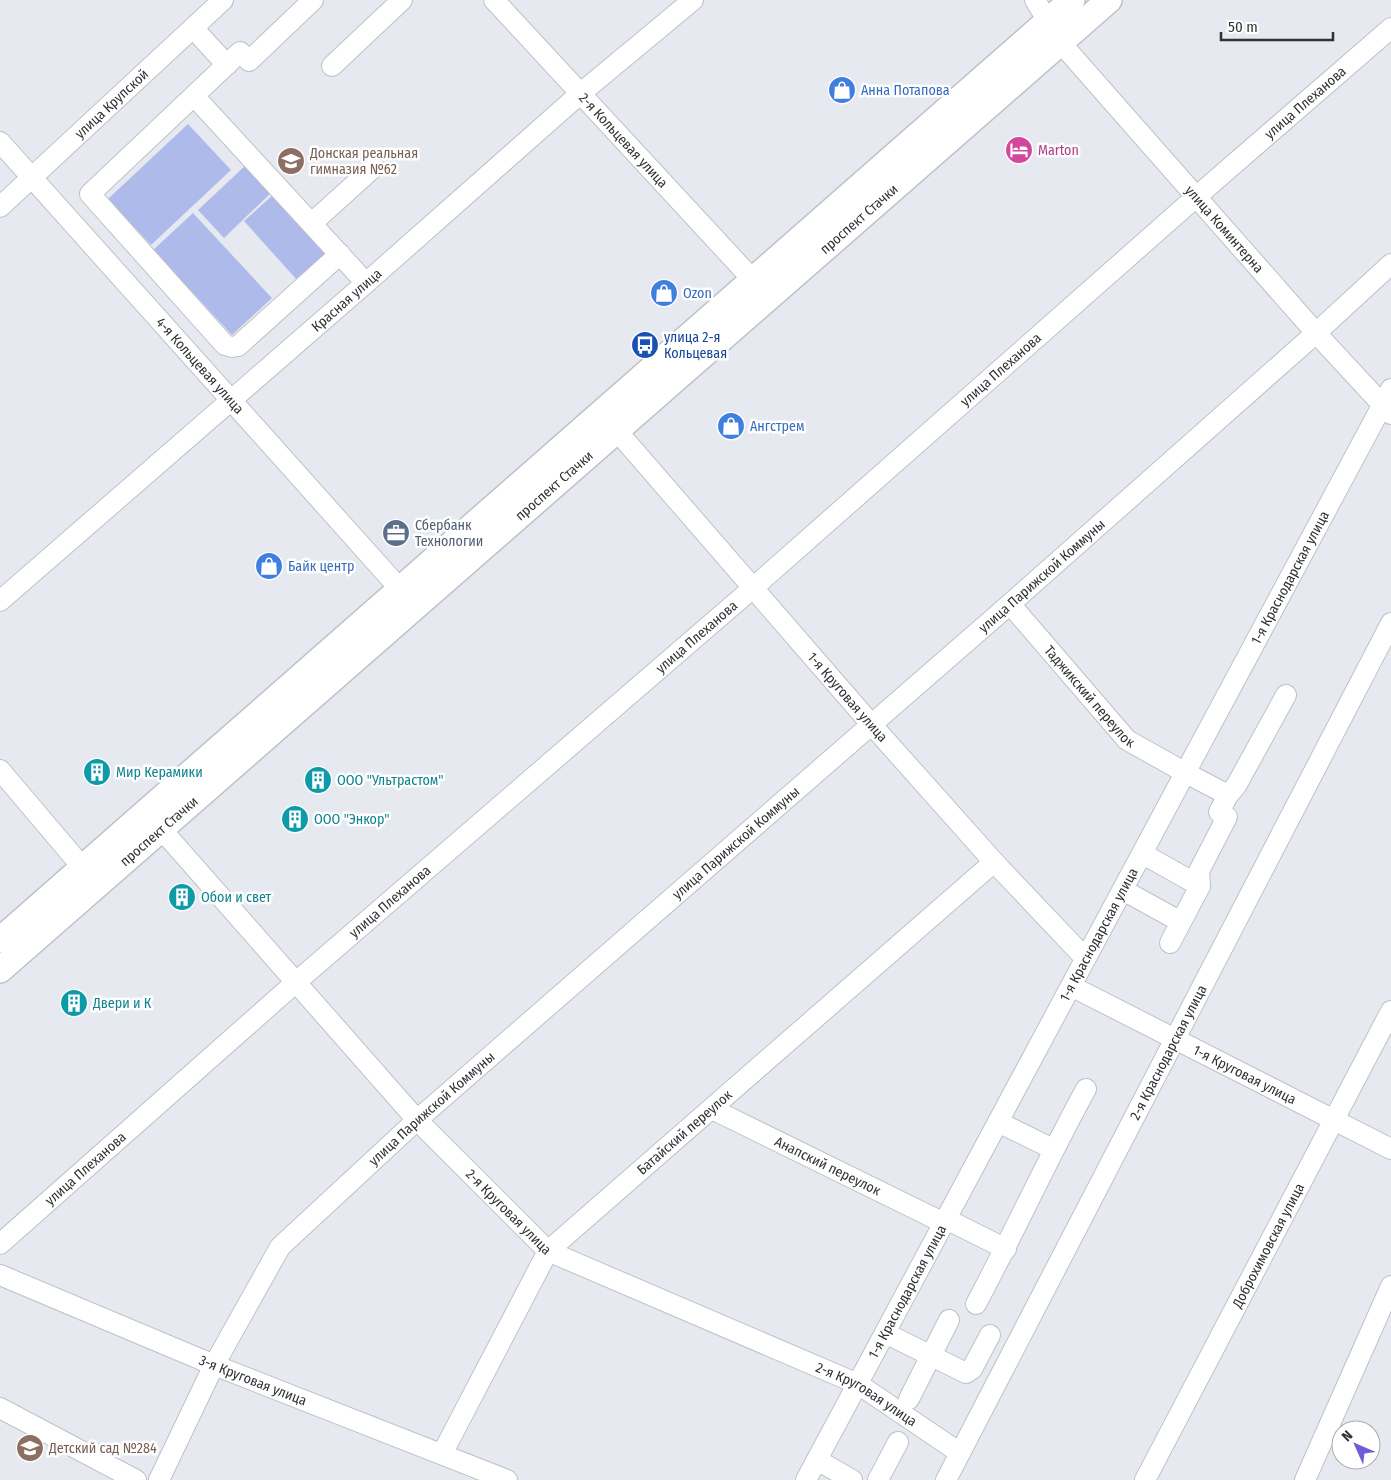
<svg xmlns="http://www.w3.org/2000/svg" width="1391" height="1480" font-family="'Fira Sans Condensed',sans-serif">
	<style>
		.green { fill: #aebae9 }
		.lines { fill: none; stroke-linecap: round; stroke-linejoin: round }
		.minor-casing { stroke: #bfc1c9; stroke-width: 22 }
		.major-casing { stroke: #bfc1c9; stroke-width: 28 }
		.minor { stroke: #fff; stroke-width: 20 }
		.major { stroke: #fff; stroke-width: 25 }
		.labels { text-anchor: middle; stroke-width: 5; stroke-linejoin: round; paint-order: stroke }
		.shop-label { font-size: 14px; fill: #366cbe; stroke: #fff; text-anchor: start }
		.street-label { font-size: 14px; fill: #313234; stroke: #fff }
		.hotel-label { font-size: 14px; fill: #b23c85; stroke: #fff; text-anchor: start }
		.education-label { font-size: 14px; fill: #785e54; stroke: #fff; text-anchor: start }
		.transit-label { font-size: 14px; fill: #164399; stroke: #fff; text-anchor: start }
		.service-label { font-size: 14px; fill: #4e5e75; stroke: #fff; text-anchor: start }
		.culture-label { font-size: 14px; fill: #0d838f; stroke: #fff; text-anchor: start }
	</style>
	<rect width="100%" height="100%" fill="#e7e9f1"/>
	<path class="green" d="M188,124L231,170L151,245L108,199Z
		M247,164L273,191L224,238L198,210Z
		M273,195L327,254L297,280L244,221Z
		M193,213L272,298L232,335L153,250Z"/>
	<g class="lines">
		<g class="minor-casing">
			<g id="minor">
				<path d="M313,0L249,61L240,52L90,194L225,345L232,347L238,346L340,254"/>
				<path id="s1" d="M494,0L753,280"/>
				<path d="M1035,0L1048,21"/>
				<path d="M193,28L227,65"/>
				<path id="s2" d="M1060,42L1316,333L1391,414"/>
				<path d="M332,66L402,0"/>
				<path d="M194,96L366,283"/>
				<path id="s3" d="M0,142L400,589"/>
				<path id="s4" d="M0,207L223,0"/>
				<path d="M312,223L374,167"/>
				<path id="s5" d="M617,431L871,724L994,862L1085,958"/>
				<path id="s6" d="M0,601L366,283L581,93L693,0"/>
				<path id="s7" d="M1010,604L1127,740L1186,773L1228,795L1236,786L1286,695"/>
				<path d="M0,770L83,868"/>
				<path id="s8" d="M162,830L417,1120L548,1251L858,1384L960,1453"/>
				<path d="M1143,854L1200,886"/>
				<path d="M1123,890L1181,922"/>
				<path d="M1170,943L1200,886L1199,871L1227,817L1219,812L1228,795"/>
				<path id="s9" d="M1071,986L1391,1149"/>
				<path id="s10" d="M712,1109L944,1223"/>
				<path d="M998,1122L1053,1149"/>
				<path d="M946,1219L1006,1249"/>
				<path id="s11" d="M0,1244L295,983L754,587L1196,197L1391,28"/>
				<path id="s12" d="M0,1275L214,1365L507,1480"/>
				<path d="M976,1304C1014,1233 1047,1160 1086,1089"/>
				<path d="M885,1333L966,1373L972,1369L990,1335"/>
				<path d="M909,1399L949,1320"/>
				<path d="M0,1408L136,1480"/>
				<path id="s13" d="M442,1454L548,1251L994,862"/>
				<path d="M817,1460L852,1480"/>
				<path id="s14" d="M159,1480L214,1365L280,1247L417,1120L1010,604L1316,333L1391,264"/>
				<path id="s15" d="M806,1480L1391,389"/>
				<path d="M878,1480L898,1442"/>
				<path id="s16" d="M946,1480L1391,623"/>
				<path id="s17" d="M1145,1480L1391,1011"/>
				<path d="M1305,1480L1391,1286"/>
			</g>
		</g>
		<g class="major-casing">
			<g id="major">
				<path d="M0,940L1072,0"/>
				<path id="s18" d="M0,970L1109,0"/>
			</g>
		</g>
		<use href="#minor" class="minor"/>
		<use href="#major" class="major"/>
	</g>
	<defs>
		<g id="shop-disc" transform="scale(1.4375)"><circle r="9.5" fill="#3f7fe0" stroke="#fff"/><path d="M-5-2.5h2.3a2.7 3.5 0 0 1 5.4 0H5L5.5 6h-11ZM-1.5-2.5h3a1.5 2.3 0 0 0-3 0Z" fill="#fff"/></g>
		<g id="hotel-disc" transform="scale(1.4375)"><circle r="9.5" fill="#d1479c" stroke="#fff"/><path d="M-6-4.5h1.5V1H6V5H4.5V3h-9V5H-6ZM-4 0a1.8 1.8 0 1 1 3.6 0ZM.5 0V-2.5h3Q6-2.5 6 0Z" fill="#fff"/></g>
		<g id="school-disc" transform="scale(1.4375)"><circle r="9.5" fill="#8d6e63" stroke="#fff"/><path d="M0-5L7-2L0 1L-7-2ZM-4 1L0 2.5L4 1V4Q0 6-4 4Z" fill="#fff"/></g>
		<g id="bus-disc" transform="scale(1.4375)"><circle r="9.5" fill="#1a4fb4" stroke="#fff"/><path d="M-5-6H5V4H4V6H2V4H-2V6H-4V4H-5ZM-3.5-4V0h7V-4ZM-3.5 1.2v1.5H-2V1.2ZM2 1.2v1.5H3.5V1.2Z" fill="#fff"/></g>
		<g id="office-disc" transform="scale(1.4375)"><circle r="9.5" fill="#5c6f8a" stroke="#fff"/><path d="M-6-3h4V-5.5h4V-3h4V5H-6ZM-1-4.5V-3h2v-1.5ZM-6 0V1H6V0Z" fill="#fff"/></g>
		<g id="building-disc" transform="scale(1.4375)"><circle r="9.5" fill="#0f9aa8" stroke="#fff"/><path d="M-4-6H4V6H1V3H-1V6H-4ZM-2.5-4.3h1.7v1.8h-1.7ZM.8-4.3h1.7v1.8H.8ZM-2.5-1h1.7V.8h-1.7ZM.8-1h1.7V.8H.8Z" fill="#fff"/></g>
	</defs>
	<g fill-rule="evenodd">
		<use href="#shop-disc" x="842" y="90"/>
		<use href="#hotel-disc" x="1019" y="150"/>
		<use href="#school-disc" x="291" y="161"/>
		<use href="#shop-disc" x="664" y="293"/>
		<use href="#bus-disc" x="645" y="345"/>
		<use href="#shop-disc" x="731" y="426"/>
		<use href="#office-disc" x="396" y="533"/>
		<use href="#shop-disc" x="269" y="566"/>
		<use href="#building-disc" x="97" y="772"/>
		<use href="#building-disc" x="318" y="780"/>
		<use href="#building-disc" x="295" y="819"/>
		<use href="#building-disc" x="182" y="897"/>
		<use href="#building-disc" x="74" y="1003"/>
		<use href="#school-disc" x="30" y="1448"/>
	</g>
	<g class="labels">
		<g class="shop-label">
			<text x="861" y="95">Анна Потапова</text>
			<text x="683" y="298">Ozon</text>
			<text x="750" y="431">Ангстрем</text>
			<text x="288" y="571">Байк центр</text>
		</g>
		<g class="street-label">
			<text dy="5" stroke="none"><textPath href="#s11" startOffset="1734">улица Плеханова</textPath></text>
			<text dy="5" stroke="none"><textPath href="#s4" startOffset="152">улица Крупской</textPath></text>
			<text dy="5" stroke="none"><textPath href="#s1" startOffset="191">2-я Кольцевая улица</textPath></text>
			<text dy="5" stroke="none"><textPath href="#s18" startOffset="1141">проспект Стачки</textPath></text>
			<text dy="5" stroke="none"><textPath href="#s2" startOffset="249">улица Коминтерна</textPath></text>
			<text dy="5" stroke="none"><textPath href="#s6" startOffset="459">Красная улица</textPath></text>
			<text dy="5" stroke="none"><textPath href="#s3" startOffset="300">4-я Кольцевая улица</textPath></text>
			<text dy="5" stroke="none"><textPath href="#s11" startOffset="1329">улица Плеханова</textPath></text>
			<text dy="5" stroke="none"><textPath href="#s18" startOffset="736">проспект Стачки</textPath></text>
			<text dy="5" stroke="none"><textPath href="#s14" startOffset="1278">улица Парижской Коммуны</textPath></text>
			<text dy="5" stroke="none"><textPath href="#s15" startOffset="1024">1-я Краснодарская улица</textPath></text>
			<text dy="5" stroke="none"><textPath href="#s11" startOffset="924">улица Плеханова</textPath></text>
			<text dy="5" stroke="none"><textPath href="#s7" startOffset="122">Таджикский переулок</textPath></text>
			<text dy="5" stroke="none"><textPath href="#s5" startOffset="352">1-я Круговая улица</textPath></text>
			<text dy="5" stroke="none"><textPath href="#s18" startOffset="211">проспект Стачки</textPath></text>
			<text dy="5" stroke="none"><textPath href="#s14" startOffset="872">улица Парижской Коммуны</textPath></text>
			<text dy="5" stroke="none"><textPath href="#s11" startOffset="519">улица Плеханова</textPath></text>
			<text dy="5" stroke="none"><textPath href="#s15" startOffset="619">1-я Краснодарская улица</textPath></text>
			<text dy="5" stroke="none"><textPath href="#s16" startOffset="482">2-я Краснодарская улица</textPath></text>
			<text dy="5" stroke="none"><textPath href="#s9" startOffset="195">1-я Круговая улица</textPath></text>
			<text dy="5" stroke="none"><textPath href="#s14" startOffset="468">улица Парижской Коммуны</textPath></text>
			<text dy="5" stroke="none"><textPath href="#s13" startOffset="410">Батайский переулок</textPath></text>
			<text dy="5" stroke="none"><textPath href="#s10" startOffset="129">Анапский переулок</textPath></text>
			<text dy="5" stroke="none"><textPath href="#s11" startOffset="114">улица Плеханова</textPath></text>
			<text dy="5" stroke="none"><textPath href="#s8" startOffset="516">2-я Круговая улица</textPath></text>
			<text dy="5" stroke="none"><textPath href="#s17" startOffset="265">Доброхимовская улица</textPath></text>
			<text dy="5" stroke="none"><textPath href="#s15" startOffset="214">1-я Краснодарская улица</textPath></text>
			<text dy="5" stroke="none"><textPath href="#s12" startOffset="274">3-я Круговая улица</textPath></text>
			<text dy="5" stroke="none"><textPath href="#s8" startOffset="921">2-я Круговая улица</textPath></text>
		</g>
		<g class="hotel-label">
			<text x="1038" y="155">Marton</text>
		</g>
		<g class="education-label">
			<text x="310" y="158">Донская реальная<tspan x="310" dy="16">гимназия №62</tspan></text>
			<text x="49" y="1453">Детский сад №284</text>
		</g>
		<g class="transit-label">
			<text x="664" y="342">улица 2-я<tspan x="664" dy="16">Кольцевая</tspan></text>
		</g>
		<g class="service-label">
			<text x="415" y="530">Сбербанк<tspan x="415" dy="16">Технологии</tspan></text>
		</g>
		<g class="culture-label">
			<text x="116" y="777">Мир Керамики</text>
			<text x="337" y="785">ООО "Ультрастом"</text>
			<text x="314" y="824">ООО "Энкор"</text>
			<text x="201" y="902">Обои и свет</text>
			<text x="93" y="1008">Двери и К</text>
		</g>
	</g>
	<g transform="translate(1356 1445) rotate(315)"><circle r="24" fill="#ffffff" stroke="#adadae"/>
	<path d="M0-4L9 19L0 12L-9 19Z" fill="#725cd6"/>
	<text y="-8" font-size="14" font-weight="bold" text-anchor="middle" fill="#313234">N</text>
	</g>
	<path d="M1221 32v8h112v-8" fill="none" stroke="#313234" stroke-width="2.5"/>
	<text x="1228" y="32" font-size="15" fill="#313234" stroke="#ffffff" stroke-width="4" paint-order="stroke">50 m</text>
</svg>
